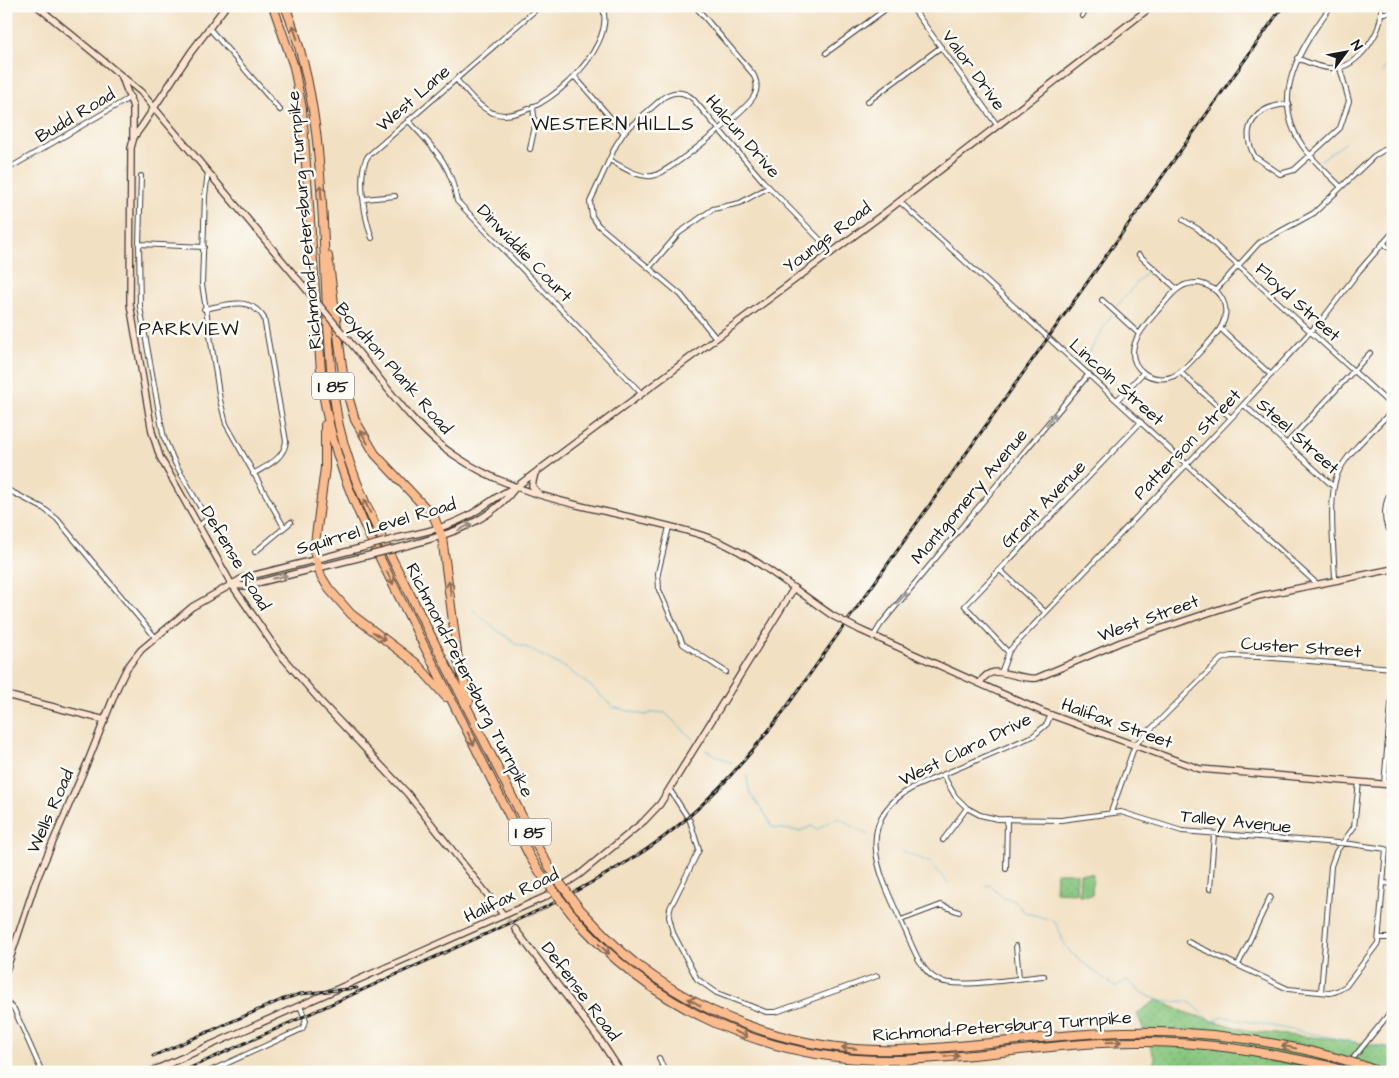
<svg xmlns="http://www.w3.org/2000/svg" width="1399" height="1078" font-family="'Architects Daughter',sans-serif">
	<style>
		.grass { fill: url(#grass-dots); stroke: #50704c }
		.pitch { fill: #85c57d; stroke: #50704c }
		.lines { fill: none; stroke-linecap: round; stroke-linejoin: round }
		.stream { stroke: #58b5d6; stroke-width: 1 }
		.secondary-tunnel { stroke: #c7b9a1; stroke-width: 5.5; stroke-dasharray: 5.5 3; stroke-linecap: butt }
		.street-casing { stroke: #3c3935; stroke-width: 6 }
		.secondary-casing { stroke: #3c3935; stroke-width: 8 }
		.highway-casing { stroke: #3c3935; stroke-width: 10 }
		.street { stroke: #fff; stroke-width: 4 }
		.secondary { stroke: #fde4d1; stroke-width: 5.5 }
		.highway { stroke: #fbbb8d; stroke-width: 8 }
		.rail-casing { stroke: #1c1c1c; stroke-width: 3 }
		.rail { stroke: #fdfcf7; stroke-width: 1; stroke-dasharray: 4; stroke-linecap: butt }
		.secondary-bridge-casing { stroke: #3c3935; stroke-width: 8; stroke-linecap: butt }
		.highway-bridge-casing { stroke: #3c3935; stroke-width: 10; stroke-linecap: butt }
		.secondary-bridge { stroke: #fde4d1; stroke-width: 5.5 }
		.highway-bridge { stroke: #fbbb8d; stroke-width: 8 }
		.oneway { stroke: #8c6c54 }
		.oneway2 { stroke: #999 }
		.oneway3 { stroke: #988a80 }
		.labels { text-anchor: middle; stroke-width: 5; stroke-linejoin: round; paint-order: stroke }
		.shield { fill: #fdfcf7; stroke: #605f5e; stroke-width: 1 }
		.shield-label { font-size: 16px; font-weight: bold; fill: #1c1c1c }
		.street-label { font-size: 18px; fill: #1c1c1c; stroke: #fdfcf7 }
		.neighbourhood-label { font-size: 19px; letter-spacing: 1px; fill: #1c1c1c; stroke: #fdfcf7 }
	</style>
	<defs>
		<pattern id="grass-dots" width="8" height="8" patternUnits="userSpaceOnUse" patternTransform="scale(1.25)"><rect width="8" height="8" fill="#85c57d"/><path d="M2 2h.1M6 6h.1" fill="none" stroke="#72a96b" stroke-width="1.8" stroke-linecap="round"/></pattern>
	</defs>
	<rect width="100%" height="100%" fill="#fdfcf7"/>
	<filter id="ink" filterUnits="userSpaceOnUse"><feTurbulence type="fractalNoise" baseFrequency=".02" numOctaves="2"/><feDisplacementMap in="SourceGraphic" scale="10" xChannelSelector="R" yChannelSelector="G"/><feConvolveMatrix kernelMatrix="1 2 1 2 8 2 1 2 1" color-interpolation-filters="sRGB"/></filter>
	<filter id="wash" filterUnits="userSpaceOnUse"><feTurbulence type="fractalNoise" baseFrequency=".0096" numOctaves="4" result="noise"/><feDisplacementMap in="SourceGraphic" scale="20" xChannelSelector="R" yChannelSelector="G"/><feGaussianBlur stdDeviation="1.12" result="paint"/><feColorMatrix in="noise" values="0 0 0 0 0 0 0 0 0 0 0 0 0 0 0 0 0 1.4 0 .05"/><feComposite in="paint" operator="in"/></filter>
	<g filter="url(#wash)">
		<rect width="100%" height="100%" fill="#f2e0c2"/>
		<path class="grass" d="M1056,873H1077L1076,893L1055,892Z
			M1157,1000L1187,1013L1252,1032L1335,1039L1393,1048V1072H1149L1155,1059L1137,1013Z"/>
		<path class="pitch" d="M1080,873L1093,874L1092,895H1079Z"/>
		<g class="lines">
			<path class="stream" d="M1382,72L1393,58
				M1321,160L1345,143
				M1116,307L1149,269
				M1084,361L1112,314
				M473,610L498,631L510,638L515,644L525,647L566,668L592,687L613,707L645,715L655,712L665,713L694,740
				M706,750L733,764
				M746,775C748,781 748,790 751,795C758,806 767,813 771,826L774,828L800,831L812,826L817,830C824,824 831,821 839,818L868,835
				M903,851L931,863L948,883
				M985,886L990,885L1003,898L1014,900L1024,912L1051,920L1057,925L1064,943L1071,953L1115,987L1127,980C1136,991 1156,1001 1169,1002C1176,1002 1183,1000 1189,1002C1200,1007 1202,1018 1214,1021L1222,1017L1230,1018L1355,1042
				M1371,1045L1393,1050"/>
		</g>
	</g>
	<g filter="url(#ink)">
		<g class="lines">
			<path class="secondary-tunnel" d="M502,913L515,929"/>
			<g class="street-casing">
				<path id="street" d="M911,6L997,125
					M1331,6C1302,46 1268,96 1302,145C1313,161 1328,174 1341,187
					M1381,13H1393
					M1082,16L1088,6
					M209,28L280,110
					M826,53L890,6
					M1297,58C1328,71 1345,76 1368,46C1377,33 1382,23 1381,6
					M575,77L624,133
					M456,79C466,91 478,107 493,113C534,128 620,48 602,6
					M867,102L941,47
					M1289,104C1257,106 1238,126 1255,157L1280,174L1294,170L1340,128L1349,101L1340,68
					M408,120C434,149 450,161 457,201L642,394
					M530,149L535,126L533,106
					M609,160C622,166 637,178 652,176C666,175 747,110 754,96C758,89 757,81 753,74L695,6
					M6,170L131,97
					M208,172L205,196L202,284L220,400L226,424L284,527
					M141,176L139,244L140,307L161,423L164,438L175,463L207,519L199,526
					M365,199L395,196
					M899,201L1316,583
					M1183,220L1198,229L1393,407
					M372,238C365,219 356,173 368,156L540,6
					M1383,243L1393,251
					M139,244L204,247
					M1139,255L1177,289
					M650,267L679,233L713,209L740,203L769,187
					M1199,283C1208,285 1216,289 1221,297C1235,319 1213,338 1199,353C1191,361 1184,371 1174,376C1165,380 1152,379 1144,373C1118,353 1144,326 1159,309C1166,302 1172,292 1181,287C1186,283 1193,283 1199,283Z
					M1216,290L1259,243L1314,213L1374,156L1384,150L1393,149
					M1102,300L1138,333
					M204,309C227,305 249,295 264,318L286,441C284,459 268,465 253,474
					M1220,328L1271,375
					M716,338L681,295L598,225L592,216L590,202L616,145L625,131L664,97C674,91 684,91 693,99L763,181L832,252
					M1180,372L1231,418
					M1117,400L1143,373
					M1244,405L1334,487
					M1286,444L1370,353
					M1393,488C1385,498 1380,525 1393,533
					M6,489L43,508L57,519L155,637
					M669,527L658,573L659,590L683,644L726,672
					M255,552L291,522
					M1000,570L1045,612
					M1335,579C1334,553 1328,498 1337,475C1346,453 1376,428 1393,410
					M873,637L881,624L1089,374
					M1008,652L965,606L1141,422
					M1001,673L1009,651L1231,418L1324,317L1359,271L1393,232
					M943,775L955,796L967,808L980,815L997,819L1061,820L1121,812L1182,831L1351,844L1386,849L1378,943L1346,986L1337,991L1330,993L1288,989L1188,942
					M1384,784L1393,682
					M670,790L690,821L699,850L670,908L669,917L673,933L697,979L717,993L766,1012H776L877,976
					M1111,812L1135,745L1221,659L1231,656L1260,657L1393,668
					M943,840L967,808
					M1006,869L1007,819
					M1384,883L1393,884
					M1210,889L1214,834
					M901,920L941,905L959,912
					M1379,938H1393
					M1016,946L1019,978
					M1238,965L1270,897
					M1044,976C1019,978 958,989 938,980C920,971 913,947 905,930C882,879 848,822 914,787L1033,736L1047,724L1051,714
					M1321,992L1331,866L1336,852L1354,827L1359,782
					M6,1002L14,1009L42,1072
					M659,1058L665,1072
					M208,1072L302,1029L306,1021L300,1006
					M1342,1072L1393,1009"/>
			</g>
			<g class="secondary-casing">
				<path id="secondary" d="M37,6L141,92L306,289
					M226,6L191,52L142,126L134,137L131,148L130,304L152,432L160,457L232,585L279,653L322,703L407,793L502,913
					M122,77L133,107V138
					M349,341C381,378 413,428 454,455C528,506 618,509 701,535C748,549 793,589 833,616
					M535,473L532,486L538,493
					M398,538C421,533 445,528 466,517C484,508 497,494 516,487L882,215L1152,6
					M402,547C444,536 489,524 516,487
					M232,585L245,586L366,556
					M860,630L1043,712L1200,769L1393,785
					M980,683C992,660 1015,681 1037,678L1121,642L1259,596L1393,569
					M6,695L105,720
					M515,929L602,1043L621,1072
					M6,971L36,881L88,761L118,686L127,668L141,650L192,607L243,578L361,548
					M150,1072L545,897L579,875L644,821L660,804L794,588"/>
			</g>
			<g class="highway-casing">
				<path id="highway" d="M273,6L294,67L302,109L322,385C334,477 377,552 418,634C456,708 493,783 530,857L545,880
					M285,6C326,106 321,218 328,324C330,358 332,392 339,426C354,490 387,548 416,606C457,686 496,766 537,846L554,875
					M328,256L344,382L355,420L375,454L434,517L442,537L458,660L469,701
					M325,425V468L314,551L321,576L329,589L351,614L416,663L446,697
					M579,908C598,928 617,950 640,967C715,1023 806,1053 900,1050C975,1047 1050,1034 1125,1032C1196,1030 1268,1039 1337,1058
					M571,913C650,1009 770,1062 894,1060C975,1059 1056,1042 1137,1042C1202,1041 1266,1052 1329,1066
					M1361,1065L1380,1072"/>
			</g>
			<use href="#street" class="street"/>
			<use href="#secondary" class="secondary"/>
			<use href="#highway" class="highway"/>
			<g class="rail-casing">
				<path id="rail" d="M153,1056L281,1000L300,994L357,988
					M181,1072L548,906C582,888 616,870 647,849C701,813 744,763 783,712L1283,6"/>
			</g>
			<use href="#rail" class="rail"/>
			<g class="secondary-bridge-casing">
				<path id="secondary-bridge" d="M306,289L349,341
					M361,548L398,538
					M366,556L402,547
					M833,616L860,630"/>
			</g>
			<g class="highway-bridge-casing">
				<path id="highway-bridge" d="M554,875L579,908
					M545,880L571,913
					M1337,1058L1361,1065
					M1329,1066L1347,1072"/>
			</g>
			<use href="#secondary-bridge" class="secondary-bridge"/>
			<use href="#highway-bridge" class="highway-bridge"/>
		</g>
		<defs><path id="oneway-shaft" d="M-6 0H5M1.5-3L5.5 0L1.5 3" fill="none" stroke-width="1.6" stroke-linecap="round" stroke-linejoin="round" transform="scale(1.25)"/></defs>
		<g class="oneway">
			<use href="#oneway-shaft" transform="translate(295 32) rotate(-108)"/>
			<use href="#oneway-shaft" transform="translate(321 192) rotate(-94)"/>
			<use href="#oneway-shaft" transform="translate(364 437) rotate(-120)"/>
			<use href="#oneway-shaft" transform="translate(367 506) rotate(-114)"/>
			<use href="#oneway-shaft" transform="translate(390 578) rotate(63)"/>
			<use href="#oneway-shaft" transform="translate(450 588) rotate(-97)"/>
			<use href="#oneway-shaft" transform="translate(379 636) rotate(35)"/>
			<use href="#oneway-shaft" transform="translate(471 739) rotate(63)"/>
			<use href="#oneway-shaft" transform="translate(604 949) rotate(43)"/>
			<use href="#oneway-shaft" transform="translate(694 1002) rotate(-151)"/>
			<use href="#oneway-shaft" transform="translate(741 1034) rotate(23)"/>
			<use href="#oneway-shaft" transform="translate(1114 1042) rotate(-2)"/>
			<use href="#oneway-shaft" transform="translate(1289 1047) rotate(-169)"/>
			<use href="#oneway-shaft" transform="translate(849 1048) rotate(-175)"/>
			<use href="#oneway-shaft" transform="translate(952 1056) rotate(-5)"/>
		</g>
		<g class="oneway2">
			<use href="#oneway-shaft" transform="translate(1051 419) rotate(-51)"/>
			<use href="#oneway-shaft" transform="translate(902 598) rotate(-49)"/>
		</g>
		<g class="oneway3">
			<use href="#oneway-shaft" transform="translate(465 527) rotate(-26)"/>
			<use href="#oneway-shaft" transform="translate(280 577) rotate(-14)"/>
		</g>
	</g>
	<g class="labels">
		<g class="shield">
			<rect x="312" y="372.5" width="42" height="27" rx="4"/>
			<rect x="509" y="818.5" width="42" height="27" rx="4"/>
		</g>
		<g class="shield-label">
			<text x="333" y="392">I 85</text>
			<text x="530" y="838">I 85</text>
		</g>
		<g class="street-label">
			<text transform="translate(974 70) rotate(54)" y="6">Valor Drive</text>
			<text transform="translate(413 98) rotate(-41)" y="6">West Lane</text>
			<text transform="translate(75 115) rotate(-31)" y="6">Budd Road</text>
			<text transform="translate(743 136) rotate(49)" y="6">Halcun Drive</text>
			<text transform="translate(304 220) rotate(-95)" y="6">Richmond-Petersburg Turnpike</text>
			<text transform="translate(827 237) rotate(-37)" y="6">Youngs Road</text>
			<text transform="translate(525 253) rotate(46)" y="6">Dinwiddie Court</text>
			<text transform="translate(1298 302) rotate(42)" y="6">Floyd Street</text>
			<text transform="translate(394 368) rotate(49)" y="6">Boydton Plank Road</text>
			<text transform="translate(1117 382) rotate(42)" y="6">Lincoln Street</text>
			<text transform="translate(1298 436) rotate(42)" y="6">Steel Street</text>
			<text transform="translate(1187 444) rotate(-46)" y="6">Patterson Street</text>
			<text transform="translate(969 496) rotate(-50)" y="6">Montgomery Avenue</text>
			<text transform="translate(1043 504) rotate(-46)" y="6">Grant Avenue</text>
			<text transform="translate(376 526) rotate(-16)" y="6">Squirrel Level Road</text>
			<text transform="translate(236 558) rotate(59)" y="6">Defense Road</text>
			<text transform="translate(1148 618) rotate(-20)" y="6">West Street</text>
			<text transform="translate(1301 647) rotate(4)" y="6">Custer Street</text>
			<text transform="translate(470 680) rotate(63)" y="6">Richmond-Petersburg Turnpike</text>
			<text transform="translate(1117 723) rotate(20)" y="6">Halifax Street</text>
			<text transform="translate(965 749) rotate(-26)" y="6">West Clara Drive</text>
			<text transform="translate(50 811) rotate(-66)" y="6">Wells Road</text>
			<text transform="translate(1236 821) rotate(6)" y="6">Talley Avenue</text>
			<text transform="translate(511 895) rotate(-26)" y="6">Halifax Road</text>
			<text transform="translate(581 991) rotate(53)" y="6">Defense Road</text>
			<text transform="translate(1002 1026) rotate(-4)" y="6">Richmond-Petersburg Turnpike</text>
		</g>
		<g class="neighbourhood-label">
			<text x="613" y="130">WESTERN HILLS</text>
			<text x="189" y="335">PARKVIEW</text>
		</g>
	</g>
	<rect width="1399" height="1078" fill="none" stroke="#fdfcf7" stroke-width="25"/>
	<g transform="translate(1346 52) rotate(58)" stroke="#fdfcf7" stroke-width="4" paint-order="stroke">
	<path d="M0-4L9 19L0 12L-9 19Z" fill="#1c1c1c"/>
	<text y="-8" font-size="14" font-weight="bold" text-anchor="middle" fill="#1c1c1c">N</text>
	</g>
</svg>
